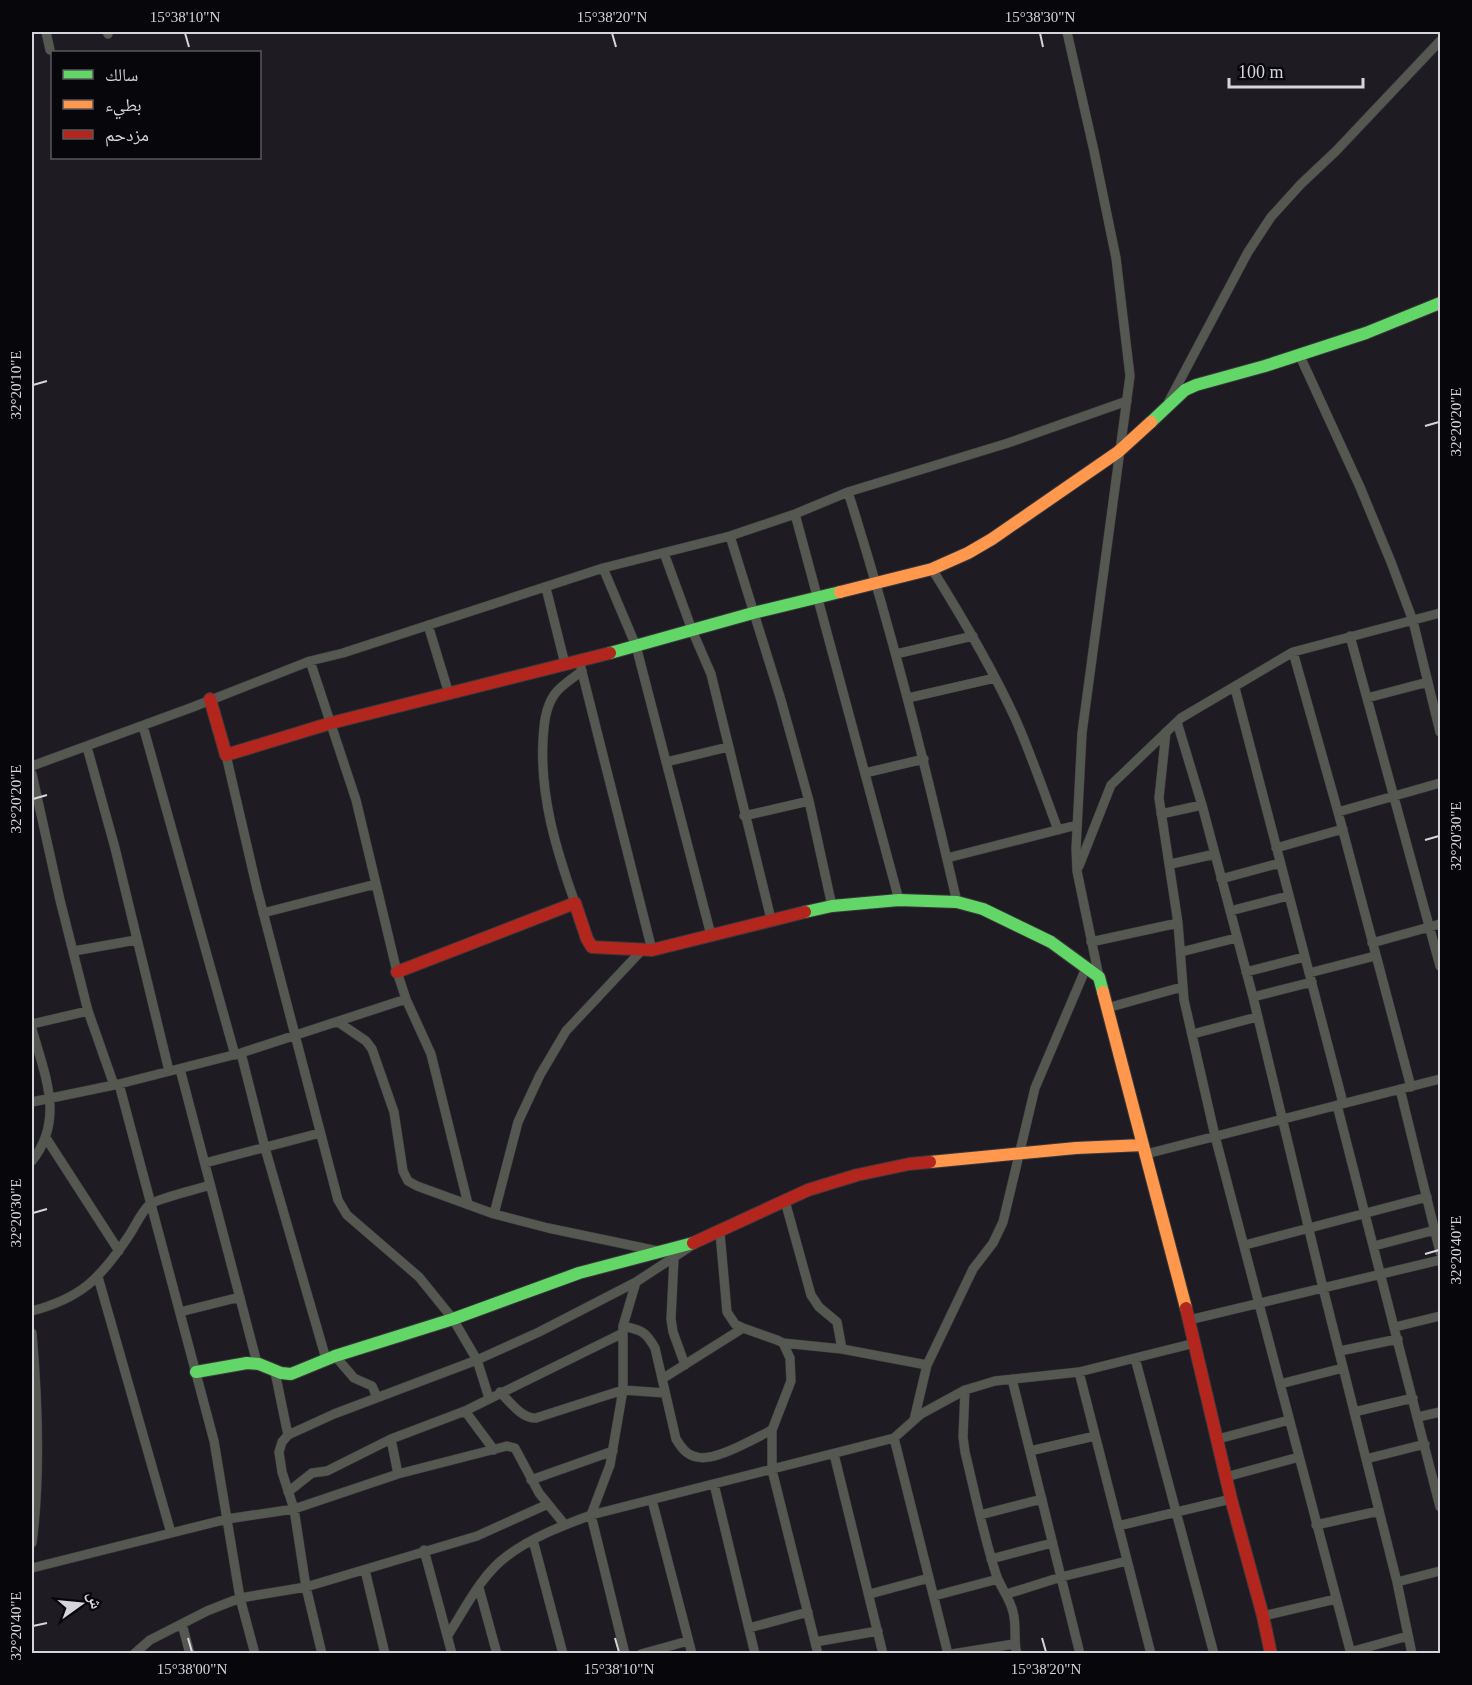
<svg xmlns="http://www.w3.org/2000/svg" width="1472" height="1685" font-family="'Times New Roman','Noto Naskh Arabic',serif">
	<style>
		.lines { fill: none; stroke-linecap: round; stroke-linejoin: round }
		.street-casing { stroke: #38373b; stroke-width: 10 }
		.fast-casing { stroke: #38373b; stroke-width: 14 }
		.slow-casing { stroke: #38373b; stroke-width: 14 }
		.jam-casing { stroke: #38373b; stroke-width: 14 }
		.street { stroke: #545851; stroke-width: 9 }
		.fast { stroke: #63d668; stroke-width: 12 }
		.slow { stroke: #ff974d; stroke-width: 12 }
		.jam { stroke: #b3261e; stroke-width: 12 }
		.ticks { fill: none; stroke: #d6d5dc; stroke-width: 2 }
		.neatline { fill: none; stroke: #d6d5dc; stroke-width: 2 }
		.ticks-label { font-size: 15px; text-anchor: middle; fill: #d6d5dc }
	</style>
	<rect width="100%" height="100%" fill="#1e1c22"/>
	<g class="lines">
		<g class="street-casing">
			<path id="street" d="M46,32L50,50
				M107,32L108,34
				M1067,32L1094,151L1116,258L1130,376L1082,733L1076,849L1077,871L1099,977
				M1299,354L1360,487L1391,562L1413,621L1440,732
				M1169,401L1248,252L1271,217L1301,184L1336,151L1440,41
				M848,492C891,627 925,764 957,902
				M795,514L899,900
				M730,536L781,700L809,801L832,906
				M664,553L692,630L711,674L771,919
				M603,568L636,646L711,935
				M932,569C962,617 991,666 1015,718C1031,754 1044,792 1058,830
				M546,588L565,664
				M428,625L449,694
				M1350,636L1440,966
				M1293,652L1338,812L1411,1087
				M896,654L973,636
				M579,660L652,950
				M1235,688L1343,1103
				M908,698L995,678
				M1367,698L1428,682
				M1177,722L1202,805L1253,997L1323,1288L1397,1582L1412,1654
				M143,726L235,1055
				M1166,732L1159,798L1178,923L1184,1000L1215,1136L1351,1654
				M87,747L115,848L169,1071
				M226,755L257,889L338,1200L347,1215L419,1277L453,1319L477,1360L489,1398
				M666,762L728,747
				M32,766L193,707L310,661L343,653L603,568L730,536L795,514L848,492L1008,443L1127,401
				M865,773L924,759
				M32,774L60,900L88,1011L114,1085
				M1338,812L1440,783
				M1161,814L1202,805
				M744,816L809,801
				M1276,848L1343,829
				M947,858L1077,825
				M1171,864L1215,854
				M1079,866L1111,785L1181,718L1293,652L1440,613
				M1221,879L1280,863
				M575,903C556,849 540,797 543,740C544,724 545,709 554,695C560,686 573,678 582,671
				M1230,911L1288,896
				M263,913L376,884
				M1091,942L1178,923
				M1372,943L1440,924
				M74,951L136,940
				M1181,952L1236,938
				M1246,972L1304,957
				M1309,973L1375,956
				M1253,997L1312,982
				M406,999L431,1054L468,1204
				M1107,1008L1182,987
				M338,1022L366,1041L372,1049L394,1112L403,1171L408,1181L417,1186L494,1214L548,1228L658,1251
				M32,1024L88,1011
				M32,1029C45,1076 65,1119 32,1161
				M1193,1034L1257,1017
				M241,1053L265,1148L326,1359
				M180,1069L257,1363
				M119,1084L214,1441L240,1598L255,1654
				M1400,1089L1440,1252
				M32,1102L119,1084L241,1053L406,999L397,972L356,800L310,661
				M1337,1105L1440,1507
				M46,1138L119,1251
				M1146,1154L1440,1079
				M205,1163L320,1133
				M785,1201L811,1295L819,1307L837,1322L842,1349
				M494,1214L518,1122L540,1075L566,1031L642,950
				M720,1233L727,1312L735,1324L743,1328L777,1340L783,1343L790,1358L791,1381L772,1430V1470L818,1654
				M1245,1245L1427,1197
				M1374,1246L1435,1230
				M674,1258L671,1319L673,1332L685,1365
				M98,1277L171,1533
				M32,1311C81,1298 100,1279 128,1237C135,1227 140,1214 149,1205C155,1199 199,1189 210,1185
				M180,1312L240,1297
				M1189,1320L1440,1260
				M623,1326C642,1330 646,1332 655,1348L676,1439C681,1447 686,1455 697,1457C715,1462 755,1438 772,1430
				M1395,1327L1440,1316
				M32,1333C38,1402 41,1474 32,1543
				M783,1343L842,1349L927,1365
				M1340,1351L1398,1339
				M335,1356L354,1378L372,1386L377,1397
				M1135,1358L1214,1654
				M275,1372L288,1435
				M1079,1372L1151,1654
				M662,1379L743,1328
				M1012,1379L1080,1654
				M1280,1384L1343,1368
				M965,1390L963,1437L965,1452C975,1493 983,1534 996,1574C1000,1587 1010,1598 1013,1612C1017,1626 1013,1640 1017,1654
				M500,1392C510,1402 522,1419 536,1418L623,1390L665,1393
				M465,1411L494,1450
				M1354,1412L1413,1398
				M1418,1417L1440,1412
				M914,1420L927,1365L973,1269L993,1243L1003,1222L1035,1088L1086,968
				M894,1438L948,1654
				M391,1439L398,1474
				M1218,1439L1289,1420
				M1030,1451L1095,1436
				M834,1454L883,1654
				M1366,1459L1425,1444
				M1226,1477L1299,1457
				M531,1480L613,1451
				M714,1484L755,1654
				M288,1492L312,1473L327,1471L391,1439L465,1411L623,1333
				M652,1500L692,1654
				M980,1515L1042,1499
				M1316,1525L1379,1511
				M1118,1526L1231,1499
				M533,1540L563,1654
				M424,1550L452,1654
				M991,1559L1052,1543
				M32,1568L227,1519L294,1509L398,1474L507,1446L515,1448L539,1493L565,1525
				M365,1570L385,1654
				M1397,1582L1440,1571
				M479,1588L497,1654
				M870,1594L929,1578
				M1007,1594L1061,1577L1127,1561
				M934,1596L998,1579
				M1263,1616L1336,1599
				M182,1624L190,1654
				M749,1628L808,1612
				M448,1635C465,1609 481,1575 507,1556C532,1537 562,1526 591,1515L894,1438L921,1414L965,1390L995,1381L1079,1372L1195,1343
				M815,1642L878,1631
				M1350,1652L1408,1636
				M134,1654L150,1640L207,1611L240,1598L306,1587L477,1536L548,1504
				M322,1654L306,1587L294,1509L282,1472L279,1452L282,1442L288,1435L334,1414L477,1360L539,1332L636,1282L691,1246
				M625,1654L591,1515L610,1465L623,1390V1326L636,1282
				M641,1654L688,1641
				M952,1654L1014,1644"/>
		</g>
		<g class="fast-casing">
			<path id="fast" d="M1151,422L1185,390L1196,385L1265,366L1366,333L1440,303
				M610,653L753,613L840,592
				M805,912L832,906L899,900L957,902L983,909L1051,942L1099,977L1103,992
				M196,1372L247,1363L259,1364L281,1373L291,1374L335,1356L453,1319L579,1273L693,1243"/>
		</g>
		<g class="slow-casing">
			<path id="slow" d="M840,592L932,569L968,553L992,539L1118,452L1151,422
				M1103,992L1143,1145
				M930,1162L1076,1148L1143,1145L1186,1308"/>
		</g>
		<g class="jam-casing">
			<path id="jam" d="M210,699L226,755L331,723L610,653
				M397,972L575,903L587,939L592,947L652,950L805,912
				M693,1243L808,1190L857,1175L909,1164L930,1162
				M1186,1308L1231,1499L1263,1616L1271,1654"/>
		</g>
		<use href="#street" class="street"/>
		<use href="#fast" class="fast"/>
		<use href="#slow" class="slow"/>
		<use href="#jam" class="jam"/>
	</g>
	<path class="ticks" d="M185,33L189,47M612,33L616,47M1040,33L1043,47M33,385L47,381M1425,426L1439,422M33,799L47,795M1425,840L1439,836M33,1213L47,1209M1425,1254L1439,1250M33,1626L47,1623M188,1638L192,1652M615,1638L619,1652M1042,1638L1046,1652"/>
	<rect width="1472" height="1685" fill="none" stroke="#07060a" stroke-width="66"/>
	<rect x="51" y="51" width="210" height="108" fill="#07060a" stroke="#5a595e" stroke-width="1.5"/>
	<rect x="63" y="70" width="30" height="9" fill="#63d668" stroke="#5a595e" stroke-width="1.5"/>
	<text x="105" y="81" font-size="18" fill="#d6d5dc">سالك</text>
	<rect x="63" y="100" width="30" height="9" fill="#ff974d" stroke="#5a595e" stroke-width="1.5"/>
	<text x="105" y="111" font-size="18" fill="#d6d5dc">بطيء</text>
	<rect x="63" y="130" width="30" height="9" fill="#b3261e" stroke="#5a595e" stroke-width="1.5"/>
	<text x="105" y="141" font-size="18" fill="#d6d5dc">مزدحم</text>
	<g transform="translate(81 1604) rotate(75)" stroke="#07060a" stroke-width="4.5" paint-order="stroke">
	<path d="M0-4.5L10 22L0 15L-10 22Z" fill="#d6d5dc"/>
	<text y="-9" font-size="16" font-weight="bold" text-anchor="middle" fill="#d6d5dc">ش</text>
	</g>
	<path d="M1229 78v9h134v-9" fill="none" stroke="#d6d5dc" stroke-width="3"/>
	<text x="1238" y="78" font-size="18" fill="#d6d5dc" stroke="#07060a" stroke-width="4.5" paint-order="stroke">100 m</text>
	<rect x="33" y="33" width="1406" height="1619" class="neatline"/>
	<g class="ticks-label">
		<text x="185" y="22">15°38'10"N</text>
		<text x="612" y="22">15°38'20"N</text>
		<text x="1040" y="22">15°38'30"N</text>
		<text transform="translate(16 385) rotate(-90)" y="5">32°20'10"E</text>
		<text transform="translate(1456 422) rotate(-90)" y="5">32°20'20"E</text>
		<text transform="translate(16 799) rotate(-90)" y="5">32°20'20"E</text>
		<text transform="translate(1456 836) rotate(-90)" y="5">32°20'30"E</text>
		<text transform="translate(16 1213) rotate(-90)" y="5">32°20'30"E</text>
		<text transform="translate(1456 1250) rotate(-90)" y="5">32°20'40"E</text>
		<text transform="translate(16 1626) rotate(-90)" y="5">32°20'40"E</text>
		<text x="192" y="1674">15°38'00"N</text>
		<text x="619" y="1674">15°38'10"N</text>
		<text x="1046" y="1674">15°38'20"N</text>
	</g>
</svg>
